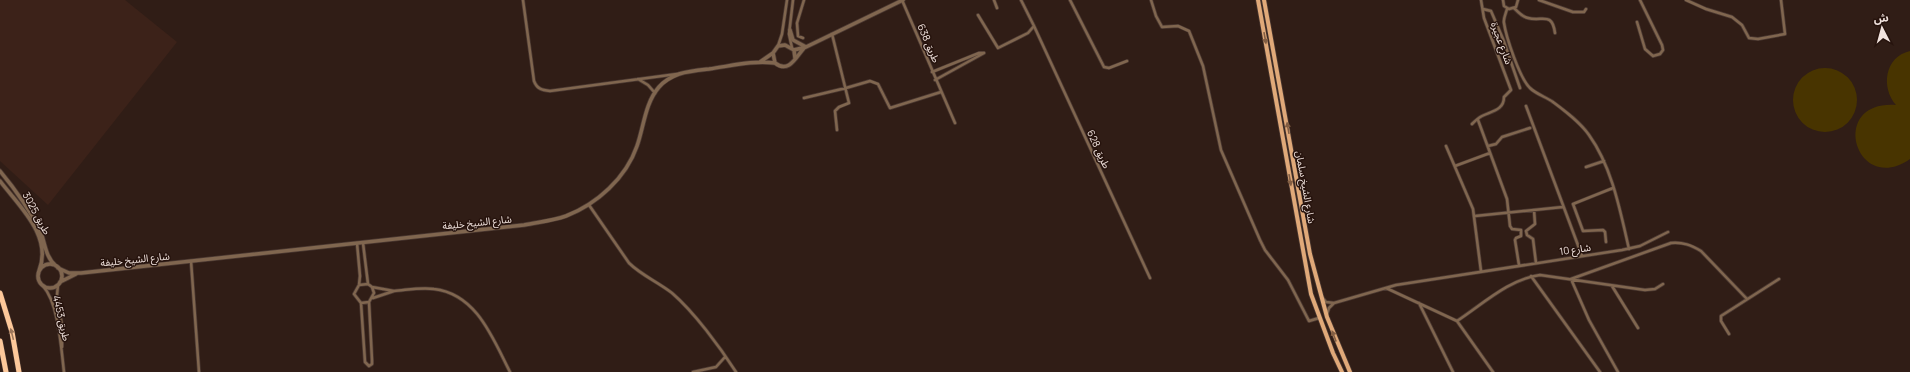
<svg xmlns="http://www.w3.org/2000/svg" width="1910" height="372" font-family="Manrope,'Noto Sans Arabic',sans-serif">
	<style>
		.built { fill: #3c2219 }
		.grass { fill: #483400 }
		.lines { fill: none; stroke-linecap: round; stroke-linejoin: round }
		.minor-casing { stroke: #4b3932; stroke-width: 4 }
		.tertiary-casing { stroke: #4b3932; stroke-width: 5 }
		.primary-casing { stroke: #4b3932; stroke-width: 5.5 }
		.motorway-casing { stroke: #4b3932; stroke-width: 6 }
		.minor { stroke: #80664f; stroke-width: 2.5 }
		.tertiary { stroke: #80664f; stroke-width: 3.5 }
		.primary { stroke: #e0a979; stroke-width: 4 }
		.motorway { stroke: #fdc89a; stroke-width: 5 }
		.oneway { fill: #835e43 }
		.oneway2 { fill: #9c775b }
		.labels { text-anchor: middle; stroke-width: 3; stroke-linejoin: round; paint-order: stroke }
		.street-label { font-size: 10px; fill: #f1e3de; stroke: #26130d }
	</style>
	<rect width="100%" height="100%" fill="#301d16"/>
	<path class="built" d="M0,0H125L177,42L48,205L0,161Z"/>
	<path class="grass" d="M1910,51V159C1856,197 1827,100 1896,105C1881,88 1884,57 1910,51Z
		M1793 100a32 32 0 1 1 64 0a32 32 0 1 1-64 0Z"/>
	<g class="lines">
		<g class="minor-casing">
			<path id="minor" d="M523,0L534,81C537,89 542,90 550,91L677,74
				M902,0L955,123
				M994,0L997,8
				M1070,0L1104,67L1109,68L1127,61
				M1151,0L1156,16L1162,27L1178,26L1189,31L1203,66L1221,150L1260,240L1265,250L1288,280L1309,321L1319,318
				M1503,0L1504,6L1509,9L1516,7L1518,0
				M1539,0L1573,12H1584L1586,9
				M1686,0L1706,9L1732,17L1742,25L1749,38L1758,39L1785,34L1781,0
				M1514,8C1518,12 1522,17 1528,18C1542,22 1552,11 1555,33
				M1483,9L1491,11L1503,39L1520,88
				M1507,9C1506,13 1503,19 1504,23C1506,37 1520,79 1530,88C1536,94 1546,97 1553,102C1565,111 1580,122 1589,135C1612,167 1620,210 1629,249
				M978,15L998,48L1028,33L1034,26L1021,0
				M1637,22L1645,49L1653,56L1660,54L1663,50L1662,45L1640,0
				M1034,26L1150,278
				M832,34L849,103L839,107L835,111L837,130
				M803,38L798,36L797,23L804,0
				M778,46L782,34L787,0
				M792,48L789,34L793,0
				M932,72L979,53H984
				M638,79L648,85L655,93
				M935,80L984,53
				M804,98L846,88L870,81L878,84L890,108L941,92
				M1526,106L1582,256
				M1478,120L1507,199L1510,226L1512,229L1521,230V236L1516,238L1515,240L1519,265
				M1472,124C1475,121 1478,118 1482,116C1492,111 1504,110 1504,97L1511,90L1484,18L1481,0
				M1446,146L1473,209L1481,271
				M1488,146L1496,144L1502,137L1530,128
				M1455,166L1490,153
				M1586,167L1604,161
				M589,205L629,263C641,275 658,282 672,293C694,312 720,347 736,372
				M1534,210L1535,224L1526,231L1527,235L1533,239L1536,263
				M1475,216L1563,207
				M1606,242L1605,232L1603,230L1583,231L1573,204L1613,188
				M357,243L360,276L359,285L354,294L361,303L369,302L374,293L372,287L368,284L359,285
				M363,243L368,284
				M191,261L199,372
				M1531,276L1600,372
				M58,285L57,295L62,326V347
				M43,286C59,304 61,348 64,372
				M1612,286L1638,328
				M372,287L394,291L373,298
				M1386,288L1457,321L1493,372
				M394,291C407,290 421,287 434,289C477,294 493,339 510,372
				M1322,297L1326,302L1334,303L1396,285L1622,250L1640,246L1668,232
				M361,303L365,362L369,366L372,364V360L369,302
				M1419,303L1453,372
				M1327,314L1329,308L1334,303
				M1457,321C1483,304 1509,279 1540,275L1645,290L1655,289L1663,284
				M1729,334L1721,321V316L1779,279
				M693,372L716,367L725,357
				M1618,372L1589,320L1571,279L1671,243C1683,242 1691,245 1701,251L1747,299"/>
		</g>
		<g class="tertiary-casing">
			<path id="tertiary" d="M790,30L793,40L806,47
				M794,50L806,47L903,0
				M795,58L794,50L785,45L778,46L773,53L775,63C789,74 796,57 804,48
				M760,62L773,53
				M0,171C15,189 29,209 40,230C45,242 45,257 56,266
				M0,181C19,206 53,236 39,271
				M38 276a12 12 0 1 1 24 0a12 12 0 1 1-24 0Z
				M58,268L69,273H81L524,225C538,222 552,221 566,216C597,204 626,178 637,146C644,126 645,103 659,87C665,80 671,77 679,74C689,71 700,70 709,69C731,66 753,60 775,63
				M60,282L76,274"/>
		</g>
		<g class="primary-casing">
			<path id="primary" d="M1258,0L1311,294L1333,353L1342,372
				M1264,0L1310,254L1327,317L1350,372"/>
		</g>
		<g class="motorway-casing">
			<path id="motorway" d="M0,293L12,332L19,372
				M0,341L6,372"/>
		</g>
		<use href="#minor" class="minor"/>
		<use href="#tertiary" class="tertiary"/>
		<use href="#primary" class="primary"/>
		<use href="#motorway" class="motorway"/>
	</g>
	<defs><path id="oneway-solid" d="M-6-.8H1V-3.2L6.5 0L1 3.2V.8H-6Z"/></defs>
	<g class="oneway">
		<use href="#oneway-solid" transform="translate(1265 38) rotate(80)"/>
		<use href="#oneway-solid" transform="translate(1288 128) rotate(-100)"/>
		<use href="#oneway-solid" transform="translate(1290 180) rotate(80)"/>
		<use href="#oneway-solid" transform="translate(1334 336) rotate(-111)"/>
	</g>
	<use class="oneway2" href="#oneway-solid" transform="translate(12 334) rotate(-104)"/>
	<g class="labels">
		<g class="street-label">
			<text transform="translate(929 43) rotate(67)" y="4">طريق 638</text>
			<text transform="translate(1502 43) rotate(70)" y="4">شارع عجيرة</text>
			<text transform="translate(1099 149) rotate(65)" y="4">طريق 628</text>
			<text transform="translate(1306 187) rotate(80)" y="4">شارع الشيخ سلمان</text>
			<text transform="translate(37 213) rotate(61)" y="4">طريق 3025</text>
			<text transform="translate(477 222) rotate(-6)" y="4">شارع الشيخ خليفة</text>
			<text transform="translate(1575 249) rotate(-8)" y="4">شارع 10</text>
			<text transform="translate(135 259) rotate(-6)" y="4">شارع الشيخ خليفة</text>
			<text transform="translate(62 318) rotate(77)" y="4">طريق 4453</text>
		</g>
	</g>
	<g transform="translate(1882 28) rotate(354)" stroke="#26130d" stroke-width="3" paint-order="stroke">
	<path d="M0-3L7 15L0 10L-7 15Z" fill="#f1e3de"/>
	<text y="-6" font-size="11" font-weight="bold" text-anchor="middle" fill="#f1e3de">ش</text>
	</g>
</svg>
